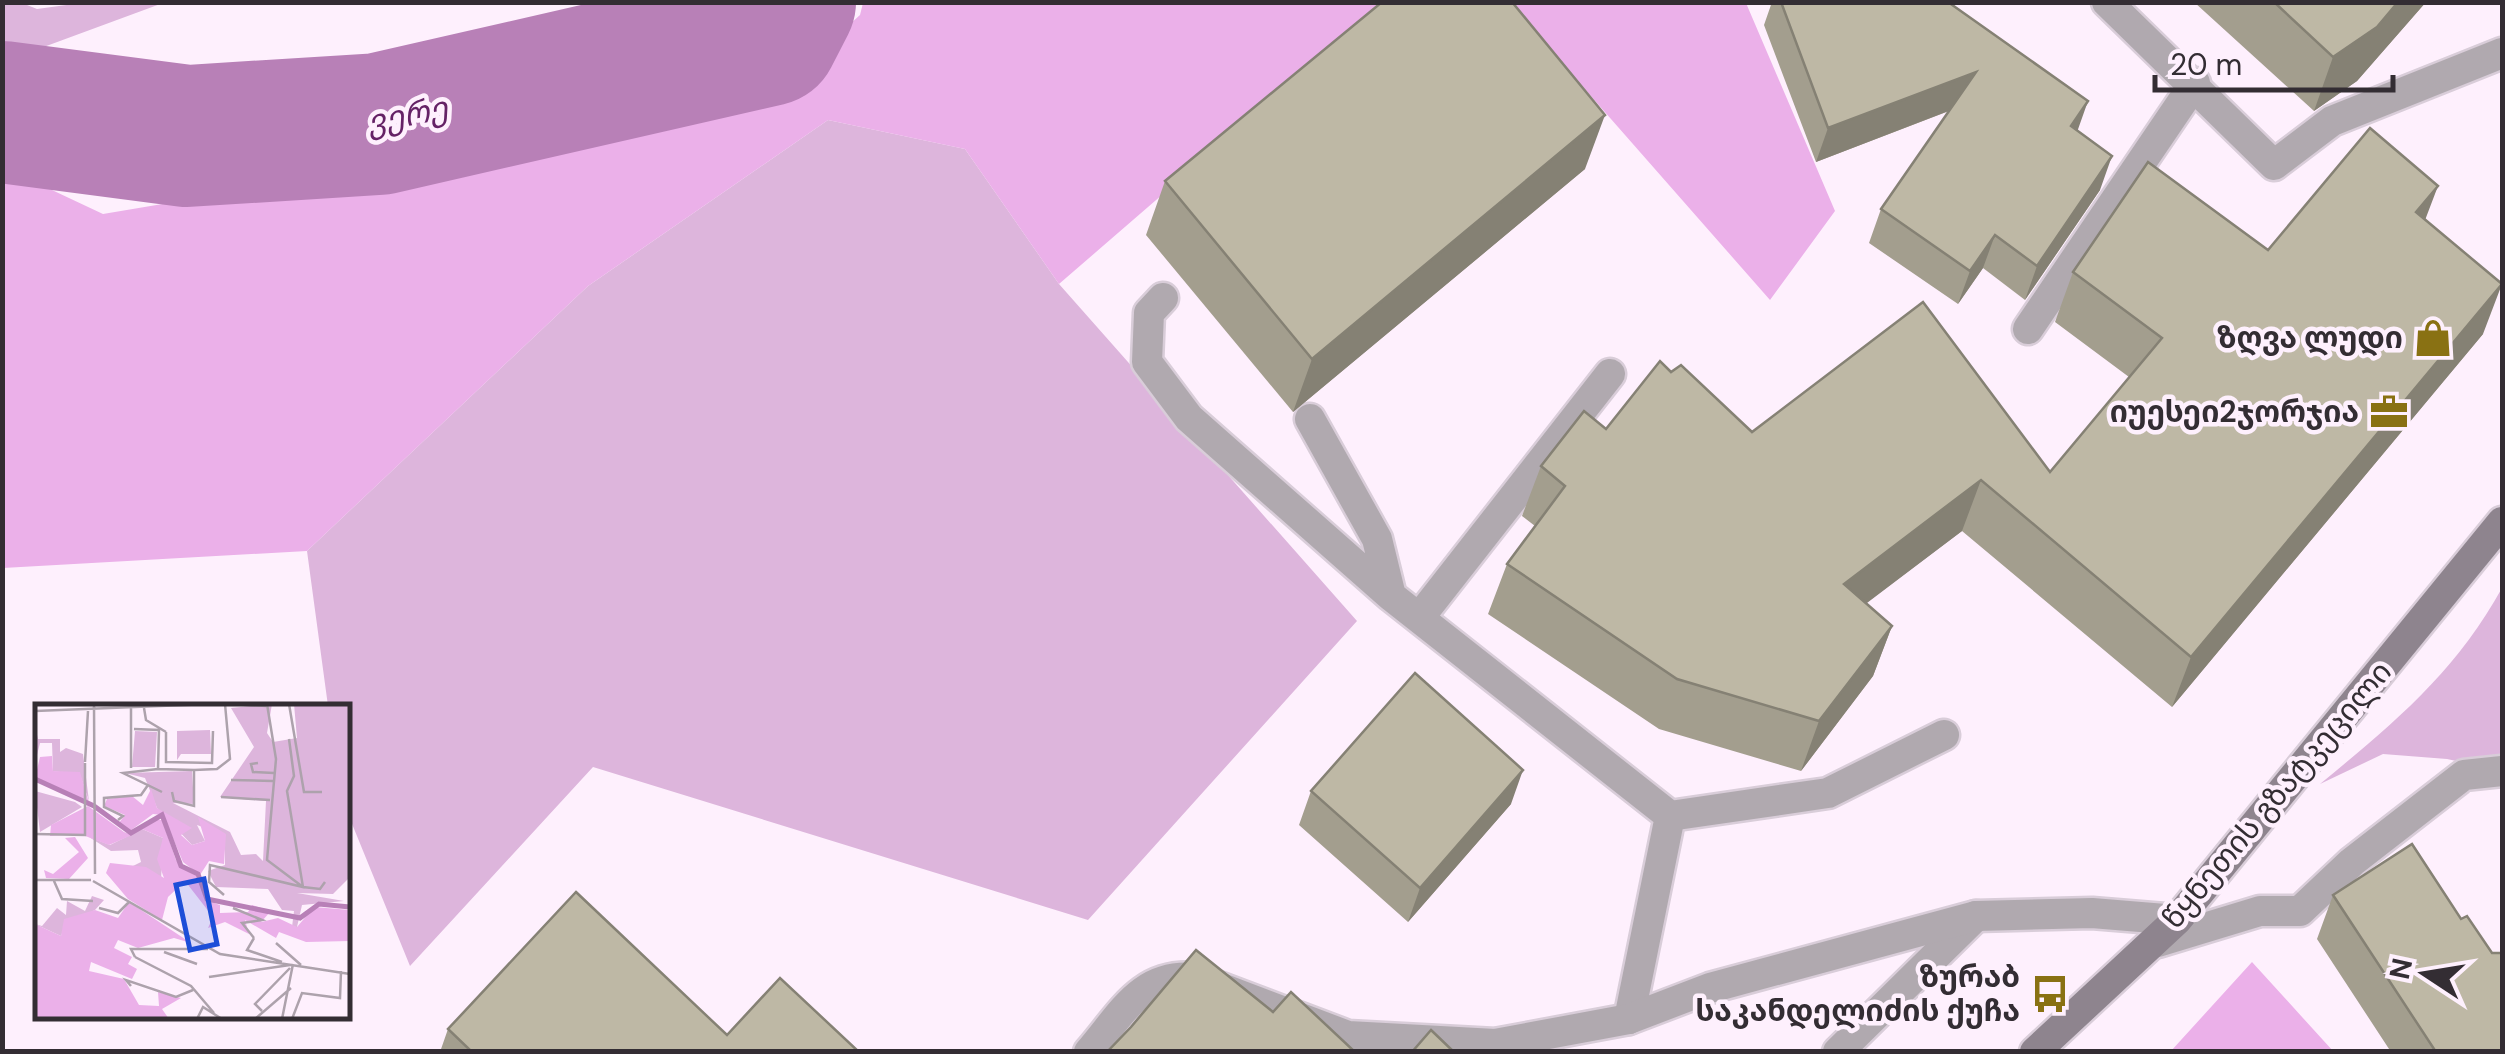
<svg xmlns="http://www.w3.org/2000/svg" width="2505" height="1054" font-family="'DM Sans','Noto Sans Georgian',sans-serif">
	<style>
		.green { fill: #ddb5dc }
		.forest { fill: #ebb0e9 }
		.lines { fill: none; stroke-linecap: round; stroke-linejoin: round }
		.river { stroke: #b880b7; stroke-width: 142 }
		.lane-casing { stroke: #d9cdd9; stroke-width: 35 }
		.street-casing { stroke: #d9cdd9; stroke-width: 35 }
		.secondary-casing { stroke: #d9cdd9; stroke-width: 35 }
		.lane { stroke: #b0a9af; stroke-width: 30 }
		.street { stroke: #b0a9af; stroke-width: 30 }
		.secondary { stroke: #8e848e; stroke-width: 30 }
		.wall { fill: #a39e8e }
		.shaded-wall { fill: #858174 }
		.building { fill: #beb8a5; stroke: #858174; stroke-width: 2.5 }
		.labels { text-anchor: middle; stroke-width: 9; stroke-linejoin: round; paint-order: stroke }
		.poi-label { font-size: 30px; font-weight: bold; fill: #332d33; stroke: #fef0fd; text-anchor: end }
		.street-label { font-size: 30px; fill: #332d33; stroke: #fef0fd }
		.water-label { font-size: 32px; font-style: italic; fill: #652266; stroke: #fef0fd }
		.inset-river { fill: none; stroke: #b880b7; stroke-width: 5 }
		.inset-road { fill: none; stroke: #ada2ac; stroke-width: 2.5 }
		.view { fill: #1d4ed8; fill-opacity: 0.15; stroke: #1d4ed8; stroke-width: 5 }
		.inset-edge { fill: none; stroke: #332d33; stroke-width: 5 }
	</style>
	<rect width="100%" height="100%" fill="#fef0fd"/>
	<path class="green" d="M3,3H22L37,9L81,3H163L3,62Z
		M828,120L965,149L1059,284L1357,621L1088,920L593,767L410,966L348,814V706H328L307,551L588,286Z
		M2502,588V771L2447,759L2383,754L2320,784C2394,723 2455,673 2502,588Z"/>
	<path class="forest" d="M863,3H1384L1059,284L965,149L828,120L588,286L307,551L3,568V167L103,214L520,144L775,92L860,15Z
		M1509,3H1746L1835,211L1770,300Z
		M2252,962L2333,1051H2171Z"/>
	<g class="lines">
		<path class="river" d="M2,112L187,136L379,124L768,35L785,2"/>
		<g class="lane-casing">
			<path id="lane" d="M1163,298L1149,313L1147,362L1189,418L1391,596L1670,816L1828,793L1944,735
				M2028,329L2195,83
				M1310,419L1377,539L1391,596
				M1419,618L1610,374
				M1629,1019L1670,816
				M1838,1052L1976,916"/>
		</g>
		<g class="street-casing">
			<path id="street" d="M2107,2L2274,165L2332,121L2502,53
				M2158,942L2260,911H2300L2352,862L2464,775L2502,771
				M1089,1052C1122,1014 1141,973 1195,978L1348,1036L1495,1044L1629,1019L1710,988L1976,916L2092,913L2177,920"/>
		</g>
		<g class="secondary-casing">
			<path id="secondary" d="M2035,1052L2177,920L2502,522"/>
		</g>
		<use href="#lane" class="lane"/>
		<use href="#street" class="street"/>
		<use href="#secondary" class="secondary"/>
	</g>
	<path class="wall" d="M1772,2H1948L2078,131L2100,190L2025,300L1983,268L1958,304L1869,243L1881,209L1949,111L1816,162L1764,25Z
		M2194,2H2426L2357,81L2314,111Z
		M1585,169L1293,412L1146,235L1165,181Z
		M2425,220L2483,334L2172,707L1962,531L1866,603L1892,626L1873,676L1801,771L1659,729L1488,614L1507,564L1535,526L1522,516L1541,466L1606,429L1671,372L1752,432L2050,472L2129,377L2055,322L2073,272L2268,250Z
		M1311,791L1511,804L1408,922L1299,825Z
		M2333,895L2502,1052H2391L2317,939Z
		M448,1029L727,1035L859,1052H440Z"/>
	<path class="shaded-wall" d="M2398,2H2426L2357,81L2314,111L2333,57Z
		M1976,72L1964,105L1816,162L1828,128Z
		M2088,101L2076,135L2071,126Z
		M1605,115L1585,169L1293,412L1312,359Z
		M2112,156L2100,190L2025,300L2037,266Z
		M2438,186L2419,236L2416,212Z
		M1995,235L1983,268L1958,304L1970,271Z
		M2502,284L2483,334L2172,707L2191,657Z
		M1981,480L1962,531L1826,634L1844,584Z
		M1892,626L1873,676L1801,771L1819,721Z
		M1523,770L1511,804L1408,922L1420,888Z"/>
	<path class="building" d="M1382,2H1512L1605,115L1312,359L1165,181Z
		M1781,2H1948L2088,101L2071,126L2112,156L2037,266L1995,235L1970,271L1881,209L1976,72L1828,128Z
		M2274,2H2398L2377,27L2333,57Z
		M2370,128L2438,186L2416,212L2502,284L2191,657L1981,480L1844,584L1892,626L1819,721L1677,679L1507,564L1565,486L1541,466L1584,411L1606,429L1660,361L1671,372L1681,365L1752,432L1923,302L2050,472L2162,338L2073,272L2148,162L2268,250Z
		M1415,673L1523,770L1420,888L1311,791Z
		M2412,844L2461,919L2467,916L2492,953H2502V1052H2436L2333,895Z
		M576,892L727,1035L780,978L859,1052H472L448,1029Z
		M1196,950L1273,1012L1291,992L1355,1052H1107L1131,1027Z
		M1431,1030L1454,1052H1412Z"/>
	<defs>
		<g id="shop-bare" transform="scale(3)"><path d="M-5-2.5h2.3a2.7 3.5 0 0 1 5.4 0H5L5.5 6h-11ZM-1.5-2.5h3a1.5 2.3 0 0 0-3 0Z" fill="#897113" stroke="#fef0fd" stroke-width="2.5" paint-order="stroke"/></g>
		<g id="office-bare" transform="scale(3)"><path d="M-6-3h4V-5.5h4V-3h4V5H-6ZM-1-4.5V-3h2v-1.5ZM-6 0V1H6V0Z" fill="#897113" stroke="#fef0fd" stroke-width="2.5" paint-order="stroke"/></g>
		<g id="bus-bare" transform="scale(3)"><path d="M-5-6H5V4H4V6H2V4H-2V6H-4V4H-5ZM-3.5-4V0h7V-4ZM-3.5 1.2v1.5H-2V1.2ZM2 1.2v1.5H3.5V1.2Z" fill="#897113" stroke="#fef0fd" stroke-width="2.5" paint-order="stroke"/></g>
	</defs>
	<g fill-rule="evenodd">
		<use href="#shop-bare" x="2433" y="338"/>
		<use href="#office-bare" x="2389" y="412"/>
		<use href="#bus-bare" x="2050" y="994"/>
	</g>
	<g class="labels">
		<g class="poi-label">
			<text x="2403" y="348">ზღვა ლუდი</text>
			<text x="2359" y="422">იუესეი2ჯორჯია</text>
			<text x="2020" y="987">ზურაბ<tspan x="2020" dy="34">საკანდელიძის ქუჩა</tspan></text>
		</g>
		<g class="street-label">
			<text transform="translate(2277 795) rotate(-50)" y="10">წყნეთის გზატკეცილი</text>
		</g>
		<g class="water-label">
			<text transform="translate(407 115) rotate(-11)" y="11">ვერე</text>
		</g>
	</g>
	<g transform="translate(35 704)">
		<rect width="315" height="315" fill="#fef0fd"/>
		<path d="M237,0L232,29L238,38L262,34L259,0H315V173L298,190L262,189L309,197L267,201L262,223H257L259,207L247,206L233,185L181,183L173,167L190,161V131L162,121L170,137L157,141L122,104L110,74L90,69L157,67L159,100L138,99L195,128L206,151L221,150L228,157L231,97L185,93L219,43L196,4ZM0,22L3,35H25V48L31,44L48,50L54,97L45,71L18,67L17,39H5L0,59ZM175,26L176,50H146L142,56V27ZM100,27L122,28L120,63H97ZM0,87L40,98L47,103L5,128ZM107,125L128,134L126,176L98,162L106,158L103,146L76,147L54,133L75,141ZM57,192L69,196L60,206L30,221L26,232L0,220L7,222L22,204L31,211L32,197L50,207Z" fill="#ddb5dc"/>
		<path d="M17,52L18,67L45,68L54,99L0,74L5,53ZM116,85L122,104L157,124L146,131L157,141L170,137L163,113L191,130L189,160L174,157L165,171L148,158L128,111L118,110L95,127L83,120L90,111L69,102L72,95L97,92L108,101ZM53,102L89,128L97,131L74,141L45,130L15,132L16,121ZM117,116H127L141,156L162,171L170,196L185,201V209L213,208L217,201L236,207L226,218L243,214L262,223L279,203L315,206V237L271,238L244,228L241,234L210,216L214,230L190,218L173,224L178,213L150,177L133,193L127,216L93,195L71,169L75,159L111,163L129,174L122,155L128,134L107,125ZM40,133L53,154L34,175L11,174L9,166L18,170L44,148L30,134ZM94,198L156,239L139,234L103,244L83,236L79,244L97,253L93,260L102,265L97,275L56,258L54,267L89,275L104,301L124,302L123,288L146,294L127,305L134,315H0V220L26,232L29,215L60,206L83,214Z" fill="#ebb0e9"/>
		<path class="inset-river" d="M0,75L59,102L96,129L127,111L146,162L163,170L172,195L265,214L284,200L315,203"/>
		<path class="inset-road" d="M59,0L60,170M196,0L231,2M232,0L241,55L232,156L268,183L285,185L290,178M254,0L269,88H287M109,4L111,16L131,28M0,7L175,0M99,25L124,26L123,65L159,66V102L139,97L137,88M131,28V58L177,59L178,27M50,58L53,7M223,59L216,60L218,68L239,69M96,64V4M123,65L88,69L127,88M159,66L182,65L195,55L190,0M196,76L238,77M186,93L235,96M83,116L88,112L69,103V94L106,91L113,81M0,130L50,131V59M0,176H56M19,177L27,195L58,197M58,177L185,250L315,270M189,191L174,178L175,161L268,183L252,87L259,72L254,35M64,204L83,209L94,198M198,204L227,216L207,219L219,234M219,234L212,246L247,258M241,239L266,261M129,248L162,260M100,253L156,282L179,309M100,253L96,245H173M174,273L255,261M96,282L91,276L141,293L158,286M227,307L220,300L255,264M162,315L168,303L187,315M220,315L256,284M247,315L258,260M257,315L267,289L305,294L306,267"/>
		<path class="view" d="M169,175L182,240L155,246L141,181Z"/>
		<rect width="315" height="315" class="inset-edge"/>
	</g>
	<rect width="2505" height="1054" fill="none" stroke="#332d33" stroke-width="10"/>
	<g transform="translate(2425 974) rotate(282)" stroke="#fef0fd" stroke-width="8" paint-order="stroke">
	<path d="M0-8L18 38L0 25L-18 38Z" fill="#332d33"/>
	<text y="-15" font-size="28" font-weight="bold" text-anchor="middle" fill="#332d33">N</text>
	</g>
	<path d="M2155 75v15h238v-15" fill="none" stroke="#332d33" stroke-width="5"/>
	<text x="2170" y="75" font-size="30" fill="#332d33" stroke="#fef0fd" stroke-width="8" paint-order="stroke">20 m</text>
</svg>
